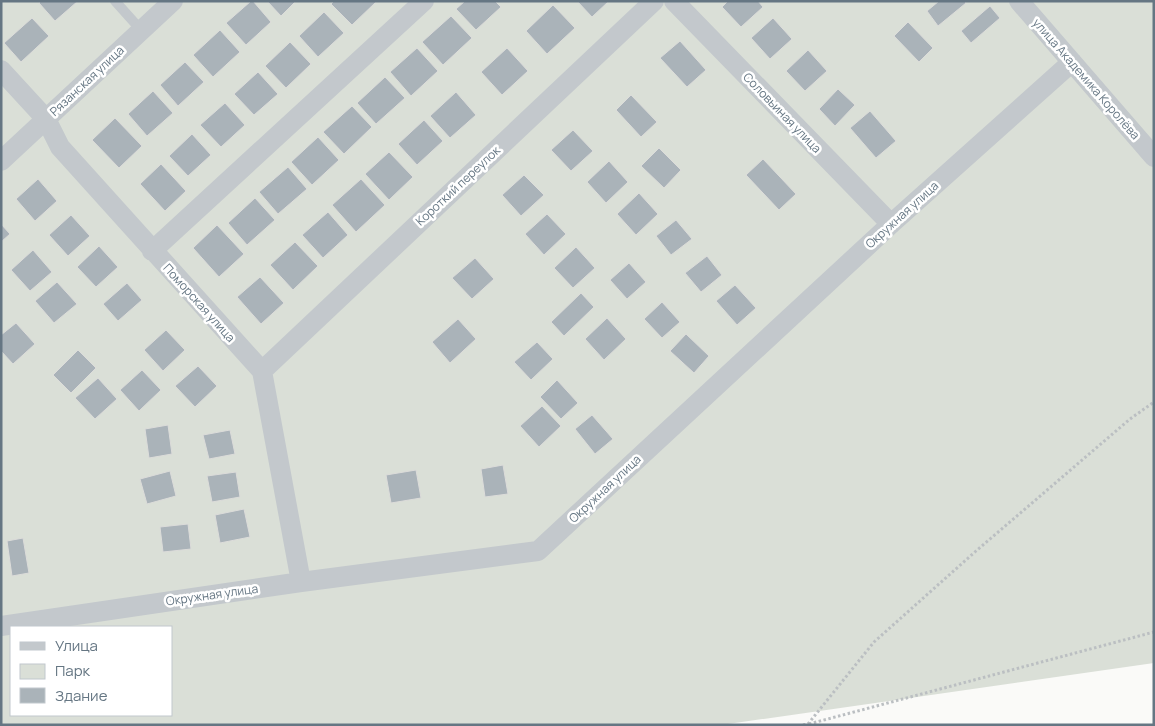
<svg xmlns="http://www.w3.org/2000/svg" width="1155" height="726" font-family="Manrope,sans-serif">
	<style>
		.green { fill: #dadfd7; fill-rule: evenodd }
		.building { fill: #aab3b9; stroke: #dcdcda }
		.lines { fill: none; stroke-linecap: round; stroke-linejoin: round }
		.path { stroke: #bbbfc2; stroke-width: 3; stroke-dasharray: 2.5 2.5; stroke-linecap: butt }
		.service { stroke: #c3c8cc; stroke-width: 10 }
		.minor { stroke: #c3c8cc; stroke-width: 20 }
		.labels { text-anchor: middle; stroke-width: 5; stroke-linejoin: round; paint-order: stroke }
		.street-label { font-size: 12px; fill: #657683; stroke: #fff }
	</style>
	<rect width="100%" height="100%" fill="#fafaf8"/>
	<path class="green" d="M1,1H1153L1154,663L721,725H1ZM11,627H171V715H11Z"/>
	<path class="building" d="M41,1H78L55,21L39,3Z
		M251,1H253L271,22L246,45L226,23Z
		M267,1H296L281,16Z
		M334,1H375L376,2L352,25L331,4Z
		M465,1H495L501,7L476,30L456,9Z
		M577,1H609L592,17Z
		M728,1H758L763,7L741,27L722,7Z
		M939,1H964L966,3L938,26L927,11Z
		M553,5L575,28L547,54L526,31Z
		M990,6L1000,18L971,43L961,31Z
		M324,12L344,33L318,57L299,36Z
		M451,16L472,38L443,65L422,42Z
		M32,18L49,36L21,62L4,43Z
		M773,18L792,39L770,59L751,38Z
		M908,22L933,48L919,62L894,36Z
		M220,30L240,52L213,77L193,55Z
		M680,41L706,70L687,87L660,58Z
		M290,42L311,64L286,88L265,66Z
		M417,48L438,71L411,96L390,72Z
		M507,48L528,71L502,95L481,72Z
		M808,50L827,71L805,91L786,71Z
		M185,62L204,82L178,106L160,85Z
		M258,72L278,94L254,115L234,94Z
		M385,77L405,98L376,124L357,103Z
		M838,89L855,105L835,126L819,109Z
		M153,91L173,113L147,136L128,114Z
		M456,92L476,115L450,138L430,116Z
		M631,95L657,122L641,137L616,110Z
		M225,103L245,125L221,147L200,125Z
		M352,106L372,127L344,154L323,132Z
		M870,111L896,141L876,158L850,128Z
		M115,118L142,146L119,168L92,140Z
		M424,120L443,141L417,165L398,144Z
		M573,130L593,151L571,171L551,150Z
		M192,134L211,155L188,176L169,156Z
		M318,137L339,160L312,185L291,162Z
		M659,148L681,170L664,188L641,166Z
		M389,152L413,177L389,200L365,174Z
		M763,159L796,194L779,210L746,175Z
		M609,161L628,182L606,203L587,182Z
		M161,164L186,191L165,211L140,184Z
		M288,167L307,189L278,214L259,192Z
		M524,175L544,195L521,216L502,195Z
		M38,179L57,201L35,221L16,199Z
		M361,179L385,205L356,232L332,205Z
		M639,193L658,214L636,235L617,214Z
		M255,198L275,220L247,245L228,223Z
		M328,212L348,235L323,258L302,235Z
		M547,214L566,234L544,255L525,234Z
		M71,215L90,236L68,256L49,235Z
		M676,220L692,239L671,255L656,236Z
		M1,224L10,234L1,242Z
		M217,225L244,254L219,277L193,248Z
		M295,242L318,266L293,290L270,265Z
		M99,246L118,267L96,287L77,267Z
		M576,247L595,268L573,288L554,268Z
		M33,250L52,272L30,291L11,270Z
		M707,256L722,275L701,292L685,273Z
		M475,258L494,279L472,299L452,278Z
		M629,263L646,282L627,299L610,280Z
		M260,277L284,303L261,324L237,297Z
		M57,282L77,304L54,323L35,301Z
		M127,283L142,300L118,321L103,304Z
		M735,285L756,308L737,325L716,301Z
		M581,293L594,307L564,336L551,322Z
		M662,302L680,322L662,338L644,319Z
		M607,318L626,339L604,360L585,339Z
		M458,319L476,339L450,363L432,342Z
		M16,323L35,344L13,364L1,351V335Z
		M166,330L185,350L163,371L144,350Z
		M686,334L709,356L694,373L670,351Z
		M537,342L553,359L531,380L514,362Z
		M78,350L96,368L71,393L53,375Z
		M198,366L217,386L195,407L175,386Z
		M142,370L161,390L139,411L120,390Z
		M98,378L117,399L95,419L75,398Z
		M557,380L578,403L561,419L540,397Z
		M542,406L561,426L539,447L520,426Z
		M592,415L613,439L595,454L575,429Z
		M168,425L172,454L149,458L145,429Z
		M230,430L235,454L209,459L203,435Z
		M503,465L508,494L485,497L481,469Z
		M416,470L421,498L391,503L386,475Z
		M170,471L176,496L147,504L140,479Z
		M236,472L240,497L212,502L207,476Z
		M244,509L250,537L220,543L215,515Z
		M188,524L191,549L163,552L160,527Z
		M23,538L29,573L12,576L7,541Z"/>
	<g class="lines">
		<path class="path" d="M809,724L1154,632
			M803,725L808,724L874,642L976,551L1130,419L1154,402"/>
		<path class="service" d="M115,1L141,30"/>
		<path class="minor" d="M674,1L891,224
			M1019,1L1154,157
			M1,70L46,119L60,147L262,371L301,582
			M1,161L173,1
			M152,251L424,1
			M262,371L654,1
			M1,626L301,582L538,551L891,224L1072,62"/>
	</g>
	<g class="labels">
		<g class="street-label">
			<text transform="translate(1086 79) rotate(49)" y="4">улица Академика Королёва</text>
			<text transform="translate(87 81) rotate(-43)" y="4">Рязанская улица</text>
			<text transform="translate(782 113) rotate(46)" y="4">Соловьиная улица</text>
			<text transform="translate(458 186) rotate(-43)" y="4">Короткий переулок</text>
			<text transform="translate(902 215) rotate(-42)" y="4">Окружная улица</text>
			<text transform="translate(199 303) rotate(48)" y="4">Поморская улица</text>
			<text transform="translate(605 489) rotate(-43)" y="4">Окружная улица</text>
			<text transform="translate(212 595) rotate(-8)" y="4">Окружная улица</text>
		</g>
	</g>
	<rect width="1155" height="726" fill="none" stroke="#657683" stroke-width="5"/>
	<rect x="10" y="626" width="162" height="90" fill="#ffffff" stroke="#c1c8cd"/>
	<rect x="20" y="642" width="25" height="8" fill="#c3c8cc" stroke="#c1c8cd"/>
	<text x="55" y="651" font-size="15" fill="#657683">Улица</text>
	<rect x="20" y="664" width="25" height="15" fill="#dadfd7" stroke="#c1c8cd"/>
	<text x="55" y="676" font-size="15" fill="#657683">Парк</text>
	<rect x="20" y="688" width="25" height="15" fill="#aab3b9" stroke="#c1c8cd"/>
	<text x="55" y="701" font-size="15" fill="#657683">Здание</text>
</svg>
